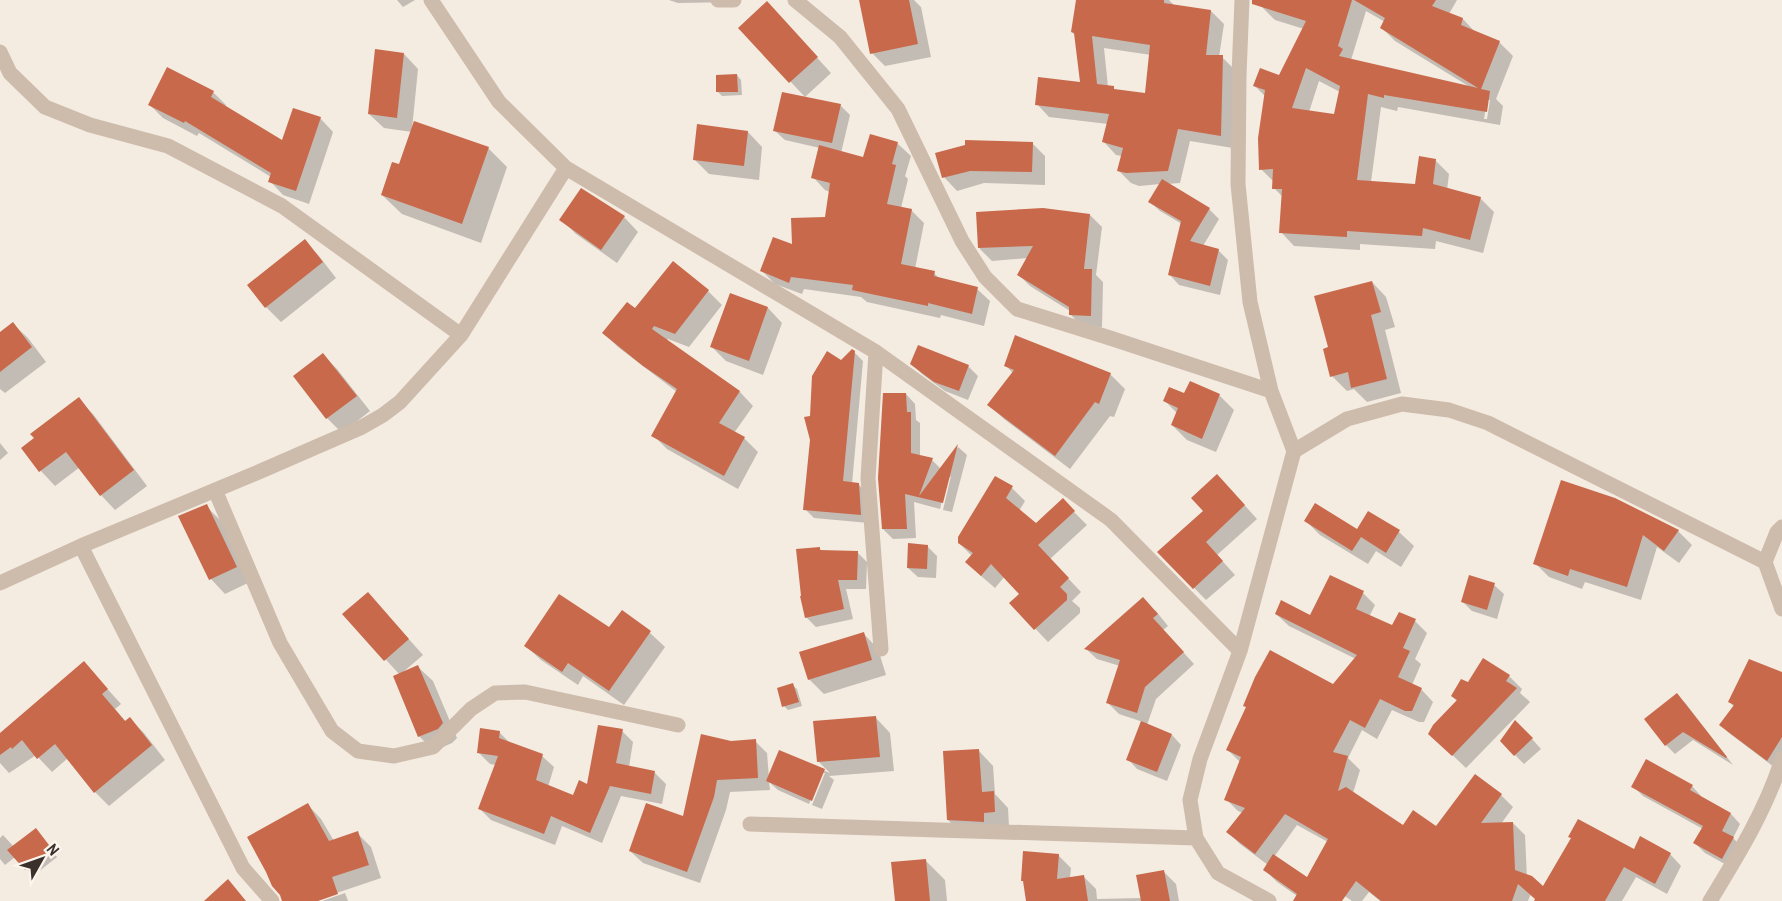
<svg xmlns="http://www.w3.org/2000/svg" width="1782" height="901" font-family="'Archivo Narrow',sans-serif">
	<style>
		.shadow { fill: #0003; fill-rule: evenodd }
		.building { fill: #c8694b; fill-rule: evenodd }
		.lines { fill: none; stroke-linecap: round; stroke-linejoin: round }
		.minor { stroke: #cdbbac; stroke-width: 15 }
	</style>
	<rect width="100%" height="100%" fill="#f4ebe1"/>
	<path class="shadow" d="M397,0H415L403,7Z
		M669,0H733V2L678,3Z
		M873,0H914L921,7L931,57L885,66L872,53Z
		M1077,0H1169L1175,6L1211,11L1224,24L1219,57H1222L1235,70L1233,148L1190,141L1180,183L1167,184L1209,209L1219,219L1203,246L1218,250L1228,260L1220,295L1179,285L1170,275L1182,224L1160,211L1150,202L1160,184L1139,186L1131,183L1118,170L1122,156L1116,155L1104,142L1108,124L1049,117L1037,104L1082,84L1075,35L1072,32ZM1104,48L1151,55L1147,94L1116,91L1113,88L1108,87Z
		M1263,0H1457L1449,14L1463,19L1476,33L1499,42L1513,56L1496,99L1503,106L1500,125L1398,107L1397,111L1381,107L1371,182L1416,185L1435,160L1449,174L1447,190L1480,198L1494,212L1483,253L1436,241L1435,249L1360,244V250L1294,246L1281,232L1283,197L1274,188V182L1261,169L1265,96L1255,86L1280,77L1304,29L1275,20L1261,6ZM1366,11L1385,22L1382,28L1395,41L1470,87L1351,60ZM1319,81L1340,92L1335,116L1309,112ZM1487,100H1490L1487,119H1484Z
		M781,18L831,73L805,97L740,28Z
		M404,54L418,69L412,129L488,148L507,167L481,243L402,214L382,195L400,166L412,132L384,128L369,114Z
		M737,75L741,80L742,95L722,96L718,92Z
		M213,92L226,105L225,107L283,142L320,118L333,132L309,204L283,195L270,181L271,177L199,133L197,136L163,118L150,105Z
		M840,105L850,115L841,153L864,159L871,136L898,144L911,156L905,176L908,179L901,208L911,210L924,223L915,269L934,273L941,280L977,289L990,301L984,326L941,315L940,318L867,302L861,297L804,289L802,294L775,284L762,271L794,247L826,219L830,192L825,190L813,177L820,148L785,140L775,131Z
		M748,132L762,147L759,180L709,174L694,159Z
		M1032,143L1045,156V185L984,183L957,191L944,177Z
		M978,213L1090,215L1102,227L1096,275L1103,282L1102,327L1082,326L1070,314V311L1030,286L1018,274L1028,258L992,261L980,249Z
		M624,217L638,232L617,263L576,234L561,219Z
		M304,241L319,256L336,278L281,322L266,307L249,285Z
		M673,263L708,291L722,305L689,347L668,339L666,341L740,392L753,406L734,433L744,438L758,452L738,489L667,449L653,435L677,392L618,347L604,333L635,311Z
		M1372,282L1386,297L1395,327L1385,330L1401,393L1367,402L1354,389L1347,391L1332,376L1329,348Z
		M731,295L768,308L782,323L763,375L726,361L711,346Z
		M13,324L28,338L46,362L5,393L0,389V333Z
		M854,352L863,361L852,484H858L867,493L869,523L814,518L805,509L811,440V417L841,362Z
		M323,355L337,369L370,411L342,433L327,418L295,376Z
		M912,364L968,366L978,376L968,400L945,391L922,374Z
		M1005,365L1110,374L1125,389L1114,417L1110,416L1070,469L1004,419L989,405L1013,373Z
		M1190,383L1220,396L1234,410L1216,452L1187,440L1172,425L1177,413L1165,401L1185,395Z
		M906,394L915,404L916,420L920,423V457L932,460L941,469L958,447L967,455L952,512L943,510L951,476L947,480L940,509L914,502L916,538L893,539L883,529Z
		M78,399L93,414L147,486L115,510L101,495L80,467L55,486L41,471L23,448Z
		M0,443L8,453L0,460Z
		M996,478L1012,488L1025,501L1019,511L1036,525L1063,501L1087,525L1050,559L1081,592L1072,601L1080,608V613L1048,642L1011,603L1021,594L1005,576L995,588L980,575L972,556L959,543Z
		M1230,489L1257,519L1217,555L1235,575L1206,600L1159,552Z
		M1615,500L1678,531L1692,545L1679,563L1657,547L1641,600L1585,582L1582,589L1549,577L1535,563Z
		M206,506L221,521L250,582L225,594L211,579Z
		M1369,513L1399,532L1414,546L1401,567L1376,551L1368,564L1320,535L1306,521L1357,531Z
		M927,546L937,556L936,578L918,577L908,568Z
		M819,548L822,551L857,552L867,562L866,589H846L853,619L816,627L806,617Z
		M1494,585L1504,594L1497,619L1472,611L1463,602Z
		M1363,593L1375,605L1369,617L1393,627L1415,621L1427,633L1415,659L1421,664L1412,685L1421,689L1433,702L1424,722H1419L1392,710L1377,739L1362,730L1348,758L1360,770L1353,793L1403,827L1437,828L1501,795L1513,807L1501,824L1513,823L1525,835L1527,879L1534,886L1528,901H1380L1369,892L1362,901H1352L1339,892L1334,901H1295L1297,896L1277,882L1265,870L1268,865L1240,844L1228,832L1243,813L1238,811L1226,799L1240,762L1228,750L1334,686L1356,659L1289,626L1276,614L1311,617ZM1297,825L1328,842L1308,880L1274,857Z
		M382,609L423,655L402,673L418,667L433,681L457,738L452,743L434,751L419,736L400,675L344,614Z
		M1155,610L1168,626L1163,630L1194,664L1156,699L1147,725L1172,735L1181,745L1167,781L1137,769L1128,759L1143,722L1119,714L1107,702L1120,666L1097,659L1086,649Z
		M622,612L650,633L665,647L624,705L583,676L578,685L541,660L526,646L610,629Z
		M864,634L878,649L886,675L824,694L809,679Z
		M84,663L121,704L115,709L126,722L130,719L144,733L165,760L109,806L95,792L68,758L52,772L36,755L9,773L0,763V734Z
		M1782,673V752L1774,767L1729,733L1721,725L1734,707L1730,702Z
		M1509,676L1522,689L1520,693L1530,702L1466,768L1444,747L1458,702L1452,696L1469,684Z
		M792,685L797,689L802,706L788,710L784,706Z
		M1677,695L1686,704L1733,765L1693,740L1675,754L1666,745Z
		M876,718L890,733L894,771L829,776L834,780L822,809L812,805L825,773H822L809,804L778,790L769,782L770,790L730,792L726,810L700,883L643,863L630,851L684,818L731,743L755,741L767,753L769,778L780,752L830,773L818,761Z
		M622,731L633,742L629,767L654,772L666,784L662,804L621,796L602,843L562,826L555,845L491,820L480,809L496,765L490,764L478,752L499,732L511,744L542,756L554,767L548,787L574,796L589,786Z
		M1525,731L1541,749L1524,764L1515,755Z
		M979,751L993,766L995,794L1008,808L1009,827L963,835L948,820Z
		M1633,786H1692L1701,796L1700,798L1731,814L1740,824L1733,838L1743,848L1732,868L1705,853L1695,843L1703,829L1643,796Z
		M308,805L321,819L334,841L357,833L371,847L381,878L313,901H282Z
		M3,835L14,847L42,837L57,857L33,876L15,857L5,865L0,859V838Z
		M1635,851L1670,854L1681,866L1667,894L1636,877L1622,901H1538L1543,888Z
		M1058,855L1071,868L1070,878L1083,876L1096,889L1097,899L1142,898L1164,872L1176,884L1179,901H1027Z
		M925,860L945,880L947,901H896Z
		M345,893L348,901H322Z"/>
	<path class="building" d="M859,0H909L918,44L870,54Z
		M1076,0H1164V3L1211,10L1206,55H1223L1221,136L1178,129L1168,171L1126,173L1117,171L1123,148L1102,142L1109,114L1035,105L1038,77L1080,82L1074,33L1071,32ZM1092,36L1150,45L1145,93L1114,89V86L1097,84Z
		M1252,0H1352L1338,46L1343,49L1339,56L1478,88L1380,28L1385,18L1354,0H1436L1432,6L1463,18L1461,25L1500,41L1481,89L1490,91L1487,112L1384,95V98L1368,94L1357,180L1415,184L1419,156L1436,159L1433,184L1481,197L1470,240L1423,228L1422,236L1347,231V237L1279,233L1282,189H1272L1273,169L1259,170L1258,138L1265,90L1253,86L1260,68L1279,75L1306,21L1252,4ZM1306,68L1340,86L1334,114L1292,108Z
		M767,1L818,57L789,83L738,28Z
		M375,49L404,53L397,118L368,114Z
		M167,67L214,91L211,97L282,140L293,108L321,117L296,191L268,182L271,173L185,121L184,123L148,105Z
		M737,74L738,92H716V75Z
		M782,92L841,104L832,143L773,131Z
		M414,121L489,147L462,224L381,195L392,162L399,164Z
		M697,124L748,131L744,166L693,160Z
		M870,134L898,142L892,164L896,165L887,204L912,209L901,264L935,271L934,276L978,287L972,314L928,303V306L852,290L853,285L791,277L789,283L760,271L773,237L792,244L791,218L825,217L830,183L811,178L819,145L863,157Z
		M965,140L1033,142L1032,172L970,171L942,178L935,153L965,145Z
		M1162,179L1210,208L1190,241L1219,249L1210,286L1168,275L1181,221L1148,202Z
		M581,188L625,216L601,250L559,220Z
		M1043,208L1090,214L1084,269H1092L1091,316L1069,315V307L1017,275L1033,246L978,248L976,212Z
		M305,239L323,262L265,308L247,285Z
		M673,261L709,290L675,334L654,326L652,329L740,391L719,423L745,437L724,476L651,436L677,389L643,366L602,333L627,302L635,308Z
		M1372,281L1381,312L1371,315L1387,379L1351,388L1348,372L1330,377L1323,349L1328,347L1314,296Z
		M730,293L768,307L749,361L710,347Z
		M13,322L32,347L0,372V332Z
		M1015,335L1111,373L1099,404L1095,402L1055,456L987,405L1014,370L1004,366Z
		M918,345L969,365L959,391L934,382L910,364Z
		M852,349L855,351L843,481L859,483L861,515L803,510L810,440L804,417L810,416L812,376L827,351L841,360Z
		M323,353L357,396L326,419L293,376Z
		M1190,381L1220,394L1202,439L1171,425L1178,408L1163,401L1169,387L1184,393Z
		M883,393H906L907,412H911V453L933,458L919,496L958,444L943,503L905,494L907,529H882L878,478Z
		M79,397L134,470L100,496L66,452L39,472L21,448L34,438L30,434Z
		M1217,474L1245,505L1206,542L1223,561L1193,589L1157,552L1203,511L1191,498Z
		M995,476L1013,486L1006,498L1036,523L1063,498L1075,511L1038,545L1069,578L1060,587L1067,594V600L1034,630L1009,603L1019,594L991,564L981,576L965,562L973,553L958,543V537Z
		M1561,480L1615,498L1679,530L1664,551L1643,535L1627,587L1570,569L1568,576L1533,564Z
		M1315,503L1357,529L1368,511L1400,530L1386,553L1361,537L1352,551L1304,521Z
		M207,504L237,567L209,580L178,516Z
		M908,543L928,545L927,569L907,568Z
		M820,547V550L858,551L857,580H838L844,609L805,618L800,596H801L796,549Z
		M1330,575L1364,591L1356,609L1392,625L1399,612L1416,619L1403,648L1410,651L1398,677L1422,688L1412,711H1405L1380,699L1365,728L1350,720L1333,752L1348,756L1338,791L1346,787L1403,825L1413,810L1436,826L1475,774L1502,794L1481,823L1513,822L1515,870L1532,876L1543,886L1571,838L1568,837L1578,819L1634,849L1640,836L1671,853L1655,884L1624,867L1605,901H1534L1535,899L1518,884L1512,901H1381L1356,881L1342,901H1293L1297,894L1263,870L1273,854L1307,877L1328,839L1285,814L1255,854L1226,832L1245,808L1224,800L1241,757L1226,750L1246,707L1243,706L1255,677L1270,650L1333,684L1357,655L1275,614L1281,600L1310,615Z
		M1469,575L1495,583L1487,610L1461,602Z
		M368,592L409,639L384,661L342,614Z
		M559,594L609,627L622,610L651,631L609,691L568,663L562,672L524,646Z
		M1143,597L1158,614L1153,618L1184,652L1145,687L1137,713L1106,703L1120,660L1084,649Z
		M864,632L872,660L808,680L799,652Z
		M1483,658L1510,675L1506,681L1517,688L1452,756L1428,734L1433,725L1457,700L1451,696L1461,679L1468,682Z
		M1749,659L1782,672V737L1767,761L1719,725L1734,705L1728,702Z
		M84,661L108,689L102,694L125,721L130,717L152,745L94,793L55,744L37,759L22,740L12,749L11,747L0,755V733Z
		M418,665L443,723L438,729L418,737L393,676Z
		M793,683L799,702L782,707L777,688Z
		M1677,693L1727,757L1726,758L1683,732L1665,746L1644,719Z
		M876,716L880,757L817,762L813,721Z
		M1515,720L1533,738L1514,756L1500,741Z
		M1141,721L1172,734L1157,772L1126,760Z
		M598,725L623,729L616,763L655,771L651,794L610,786L590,833L551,816L544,834L478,809L498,756L477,753L480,728L500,731L499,738L543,754L536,780L573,795L579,780L587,784Z
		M701,734L731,741L756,739L758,778L717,780L714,797L687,872L629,851L646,803L683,816Z
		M979,749L982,792L994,791L995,812L984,813V822L947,820L943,751Z
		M779,750L825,769L812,801L766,781Z
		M1646,759L1693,785L1690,790L1731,813L1722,831L1734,837L1722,859L1693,843L1703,826L1631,787Z
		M308,803L329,841L358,831L369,865L332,877L338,894L318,901H282L280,895L272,886L266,872L247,837Z
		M36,828L52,849L25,870L7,850Z
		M1023,851L1059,854L1057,879L1084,875L1088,901H1026L1023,881H1021Z
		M926,859L930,901H895L891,862Z
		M1164,870L1170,901H1141L1136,875Z
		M228,879L246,901H204Z"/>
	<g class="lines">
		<path class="minor" d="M431,0L499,102L566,168L876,352L1111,520L1240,651
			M718,0H734
			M795,0L840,37L898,109L962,241L985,277L1017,309L1110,338L1271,391
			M1242,0L1239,75L1238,184L1250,302L1271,391L1294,451
			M0,52L10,73L45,107L90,125L168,146L282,206L461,335
			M876,352L868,478L881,649
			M215,490L280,643L332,731L358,751L394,756L433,747L471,709L495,693L525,692L678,725
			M1782,527L1777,532L1765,562L1782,609
			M81,546L243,868L272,901
			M0,583L81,546L254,474L362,427L383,415L400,402L461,335L566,168
			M750,824L1196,838
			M1269,901L1218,873L1196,838L1190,800L1200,759L1240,651L1294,451L1347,419L1402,404L1449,410L1488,423L1765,562
			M1710,901C1738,855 1766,810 1782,759"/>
	</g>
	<g transform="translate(42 859) rotate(50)" stroke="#fbf5ee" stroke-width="4.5" paint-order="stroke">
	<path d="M0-4.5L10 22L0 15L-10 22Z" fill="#3b302b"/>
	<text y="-9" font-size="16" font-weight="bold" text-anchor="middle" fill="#3b302b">N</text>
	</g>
</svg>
